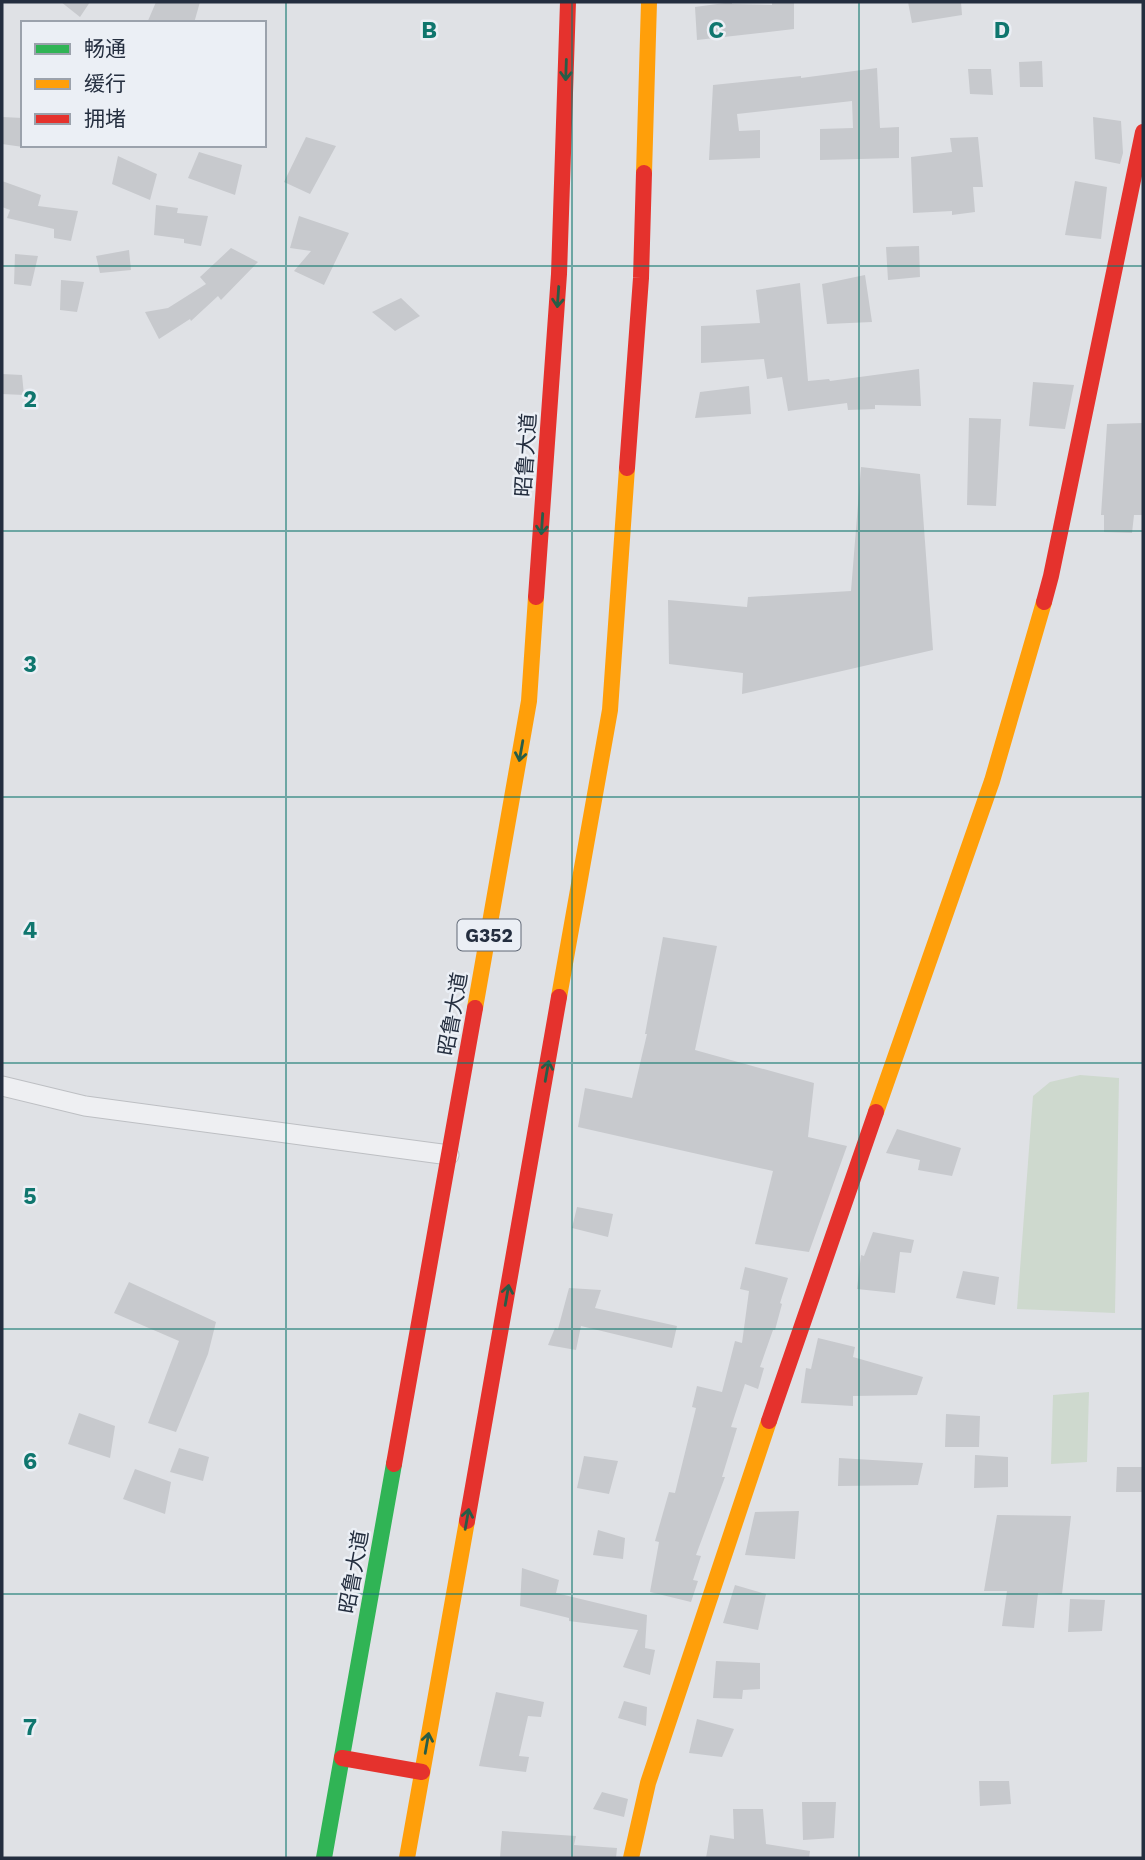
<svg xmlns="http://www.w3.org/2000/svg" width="1145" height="1860" font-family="'Work Sans','Noto Sans SC',sans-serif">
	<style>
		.green { fill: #ced9ce }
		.building { fill: #c7c9cd }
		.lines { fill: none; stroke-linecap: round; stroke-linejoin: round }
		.street-casing { stroke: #bdbfc3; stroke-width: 21 }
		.street { stroke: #eeeff2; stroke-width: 19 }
		.fast { stroke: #30b455; stroke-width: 16 }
		.slow { stroke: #ff9f0a; stroke-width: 16 }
		.jam { stroke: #e5322d; stroke-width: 16 }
		.oneway { stroke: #285d47 }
		.grid { fill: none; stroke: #0f766e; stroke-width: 2; stroke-opacity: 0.55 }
		.labels { text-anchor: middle; stroke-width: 5; stroke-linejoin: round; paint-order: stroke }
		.shield { fill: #ebeff5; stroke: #606876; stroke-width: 2 }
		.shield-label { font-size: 19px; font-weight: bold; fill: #242e3f }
		.street-label { font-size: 21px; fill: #242e3f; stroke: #ebeff5 }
		.grid-label { font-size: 23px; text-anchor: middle; font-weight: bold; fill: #0f766e; stroke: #ebeff5; stroke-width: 5; stroke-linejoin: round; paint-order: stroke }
	</style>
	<rect width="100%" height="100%" fill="#dfe1e5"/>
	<path class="green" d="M1080,1075L1119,1078L1115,1313L1017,1309L1033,1096L1050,1082Z
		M1089,1392L1087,1462L1051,1464L1053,1395Z"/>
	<path class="building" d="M61,2H90L80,17Z
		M156,2H200L194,23H147Z
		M732,2V4L772,5V2H794V29L697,40L695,7Z
		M908,2H961L962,15L912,23Z
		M1042,61L1043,87H1020L1019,62Z
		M877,68L880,128L899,127V158L820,160V129L853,128L852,101L737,114L739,131L760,130V158L709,160L713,85L801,76V78Z
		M968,69H991L993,95L970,94Z
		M2,117L23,118V147L2,144Z
		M1093,117L1121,121L1123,153L1120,164L1095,159Z
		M306,137L336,146L310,194L284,182Z
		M978,137L983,187H973L975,212L952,215V211L913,213L911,157L952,152L950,138Z
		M199,152L242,165L235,195L188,178Z
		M118,156L157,174L150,200L112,184Z
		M2,181L41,195L38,206L78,211L71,241L54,238V229L7,218L10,210L2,207Z
		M1075,181L1107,187L1101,239L1065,235Z
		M156,205L178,208L177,213L208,216L201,246L184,243V239L154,235Z
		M299,216L349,233L324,285L294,271L311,251L290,248Z
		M919,246L920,277L888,280L886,247Z
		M231,248L258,262L221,300L218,296L191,321L190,319L159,339L145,312L168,308L206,284L200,277Z
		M129,250L131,270L100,273L96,256Z
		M15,254L38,256L31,286L14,284Z
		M865,275L872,322L827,324L822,284Z
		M61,280L84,282L77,312L60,310Z
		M800,283L808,381L829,379L830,381L919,369L921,406L875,405V409L848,410L847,403L788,411L782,377L767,379L764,359L701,363V326L760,323L756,290Z
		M401,298L420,316L395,331L372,312Z
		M2,374L22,375L24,395L2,394Z
		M1033,382L1074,385L1065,429L1029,426Z
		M749,386L751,414L695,418L700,392Z
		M969,418L1001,419L996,506L967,505Z
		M1143,423V515H1134L1132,533L1104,532V515H1101L1107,424Z
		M861,467L920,474L933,650L742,694L743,673L669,664L668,600L747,607L748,597L851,591Z
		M663,937L717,946L695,1050L814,1083L808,1137L847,1146L809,1252L755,1244L773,1171L578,1127L585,1088L632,1098L647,1034H645Z
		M897,1129L961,1148L952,1176L918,1170L920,1160L886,1153Z
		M577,1207L613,1214L608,1237L572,1228Z
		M873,1232L914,1240L911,1253L900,1252L895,1293L857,1289L861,1255L864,1256Z
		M745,1267L788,1278L780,1303L782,1304L775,1330H773L760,1367L764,1368L758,1389L745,1384L731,1427L737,1428L722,1477H725L696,1555L701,1556L693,1580L698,1581L691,1602L650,1592L659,1542L655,1541L669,1492L675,1493L696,1408L692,1407L697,1386L722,1392L735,1341L742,1343L749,1291L740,1289Z
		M963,1271L999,1277L995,1305L956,1298Z
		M129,1282L216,1322L208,1354L176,1432L148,1423L179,1341L114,1313Z
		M569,1288L601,1290L595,1308L677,1326L672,1348L581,1326L576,1350L548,1345L555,1328L558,1329Z
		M818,1338L855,1347L853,1357L923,1377L917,1395L853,1396V1406L801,1403L806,1368L811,1369Z
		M79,1413L115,1426L110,1458L68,1444Z
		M946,1414L980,1416L979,1447H945Z
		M179,1448L209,1457L203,1481L170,1472Z
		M975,1455L1008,1457V1487L974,1488Z
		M584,1456L618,1461L609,1494L577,1488Z
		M839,1458L923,1463L918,1485L838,1486Z
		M1117,1467H1143V1492H1116Z
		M135,1469L171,1482L165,1514L123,1499Z
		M799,1511L795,1559L745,1555L755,1512Z
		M997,1515L1071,1516L1062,1594L1038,1593L1034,1628L1002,1626L1007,1591H984Z
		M598,1530L625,1538L623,1559L593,1555Z
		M522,1568L559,1580L556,1593L647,1615L645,1648L655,1650L650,1675L623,1667L638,1630L569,1621V1618L520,1606Z
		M735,1585L766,1594L758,1630L723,1623Z
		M1070,1599L1105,1600L1102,1631L1068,1632Z
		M716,1661L760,1663V1689L743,1690L742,1699L713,1698Z
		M496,1692L544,1702L541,1717L528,1716L519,1756L529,1757L526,1772L479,1766Z
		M624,1701L647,1707L646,1726L618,1718Z
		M697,1719L734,1729L722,1757L689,1753Z
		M979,1781H1009L1011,1804L980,1806Z
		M602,1792L628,1799L624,1817L593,1809Z
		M802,1802H836L834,1838L803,1840Z
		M733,1809H763L766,1844L810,1851L809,1858H706L710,1835L734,1839Z
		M502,1831L576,1836L574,1845L617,1848L616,1858H500Z"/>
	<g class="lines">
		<g class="street-casing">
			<path id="street" d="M2,1086L85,1106L449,1155"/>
		</g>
		<use href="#street" class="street"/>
		<path class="fast" d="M324,1858L394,1464"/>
		<path class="slow" d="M644,173L649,2
			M559,997L610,710L627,468
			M475,1008L529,701L536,597
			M876,1112L992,781L1044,602
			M407,1858L467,1521
			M631,1858L648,1783L769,1421"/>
		<path class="jam" d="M627,468L641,278L644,173
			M536,597L559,274L568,2
			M1044,602L1051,576L1143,132
			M769,1421L876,1112
			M394,1464L475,1008
			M467,1521L559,997
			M342,1758L422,1772"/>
	</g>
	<defs><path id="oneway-shaft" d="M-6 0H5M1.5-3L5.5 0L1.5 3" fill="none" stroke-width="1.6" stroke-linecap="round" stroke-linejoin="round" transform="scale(1.75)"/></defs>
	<g class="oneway">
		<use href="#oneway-shaft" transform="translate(566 70) rotate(92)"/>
		<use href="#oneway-shaft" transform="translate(558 297) rotate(94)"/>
		<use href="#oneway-shaft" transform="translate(542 524) rotate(94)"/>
		<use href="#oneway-shaft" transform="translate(521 751) rotate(100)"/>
		<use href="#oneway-shaft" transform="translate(547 1071) rotate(-80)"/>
		<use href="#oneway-shaft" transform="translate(507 1295) rotate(-80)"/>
		<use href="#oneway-shaft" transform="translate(467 1519) rotate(-80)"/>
		<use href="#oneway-shaft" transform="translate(427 1743) rotate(-80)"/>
	</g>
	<path class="grid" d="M286,2V1858M572,2V1858M859,2V1858M2,266H1143M2,531H1143M2,797H1143M2,1063H1143M2,1329H1143M2,1594H1143"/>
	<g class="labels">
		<rect class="shield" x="457.5" y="919.5" width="63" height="31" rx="5"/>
		<g class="shield-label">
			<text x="489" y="942">G352</text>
		</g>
		<g class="street-label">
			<text transform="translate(526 455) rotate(-86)" y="7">昭鲁大道</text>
			<text transform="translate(453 1014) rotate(-80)" y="7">昭鲁大道</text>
			<text transform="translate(354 1572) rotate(-80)" y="7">昭鲁大道</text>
		</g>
	</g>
	<g class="grid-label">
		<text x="429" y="38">B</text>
		<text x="716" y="38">C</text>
		<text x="1002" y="38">D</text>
		<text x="30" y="407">2</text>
		<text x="30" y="672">3</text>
		<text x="30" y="938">4</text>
		<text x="30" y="1204">5</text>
		<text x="30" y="1469">6</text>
		<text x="30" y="1735">7</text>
	</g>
	<rect width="1145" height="1860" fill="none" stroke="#242e3f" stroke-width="7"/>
	<rect x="21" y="21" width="245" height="126" fill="#ebeff5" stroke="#9ba2ac" stroke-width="2"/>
	<rect x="35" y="44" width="35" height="10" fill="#30b455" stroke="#9ba2ac" stroke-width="2"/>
	<text x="84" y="56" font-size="21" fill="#242e3f">畅通</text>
	<rect x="35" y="79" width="35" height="10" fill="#ff9f0a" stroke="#9ba2ac" stroke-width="2"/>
	<text x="84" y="91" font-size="21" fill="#242e3f">缓行</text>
	<rect x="35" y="114" width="35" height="10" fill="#e5322d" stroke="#9ba2ac" stroke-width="2"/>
	<text x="84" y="126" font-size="21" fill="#242e3f">拥堵</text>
</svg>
